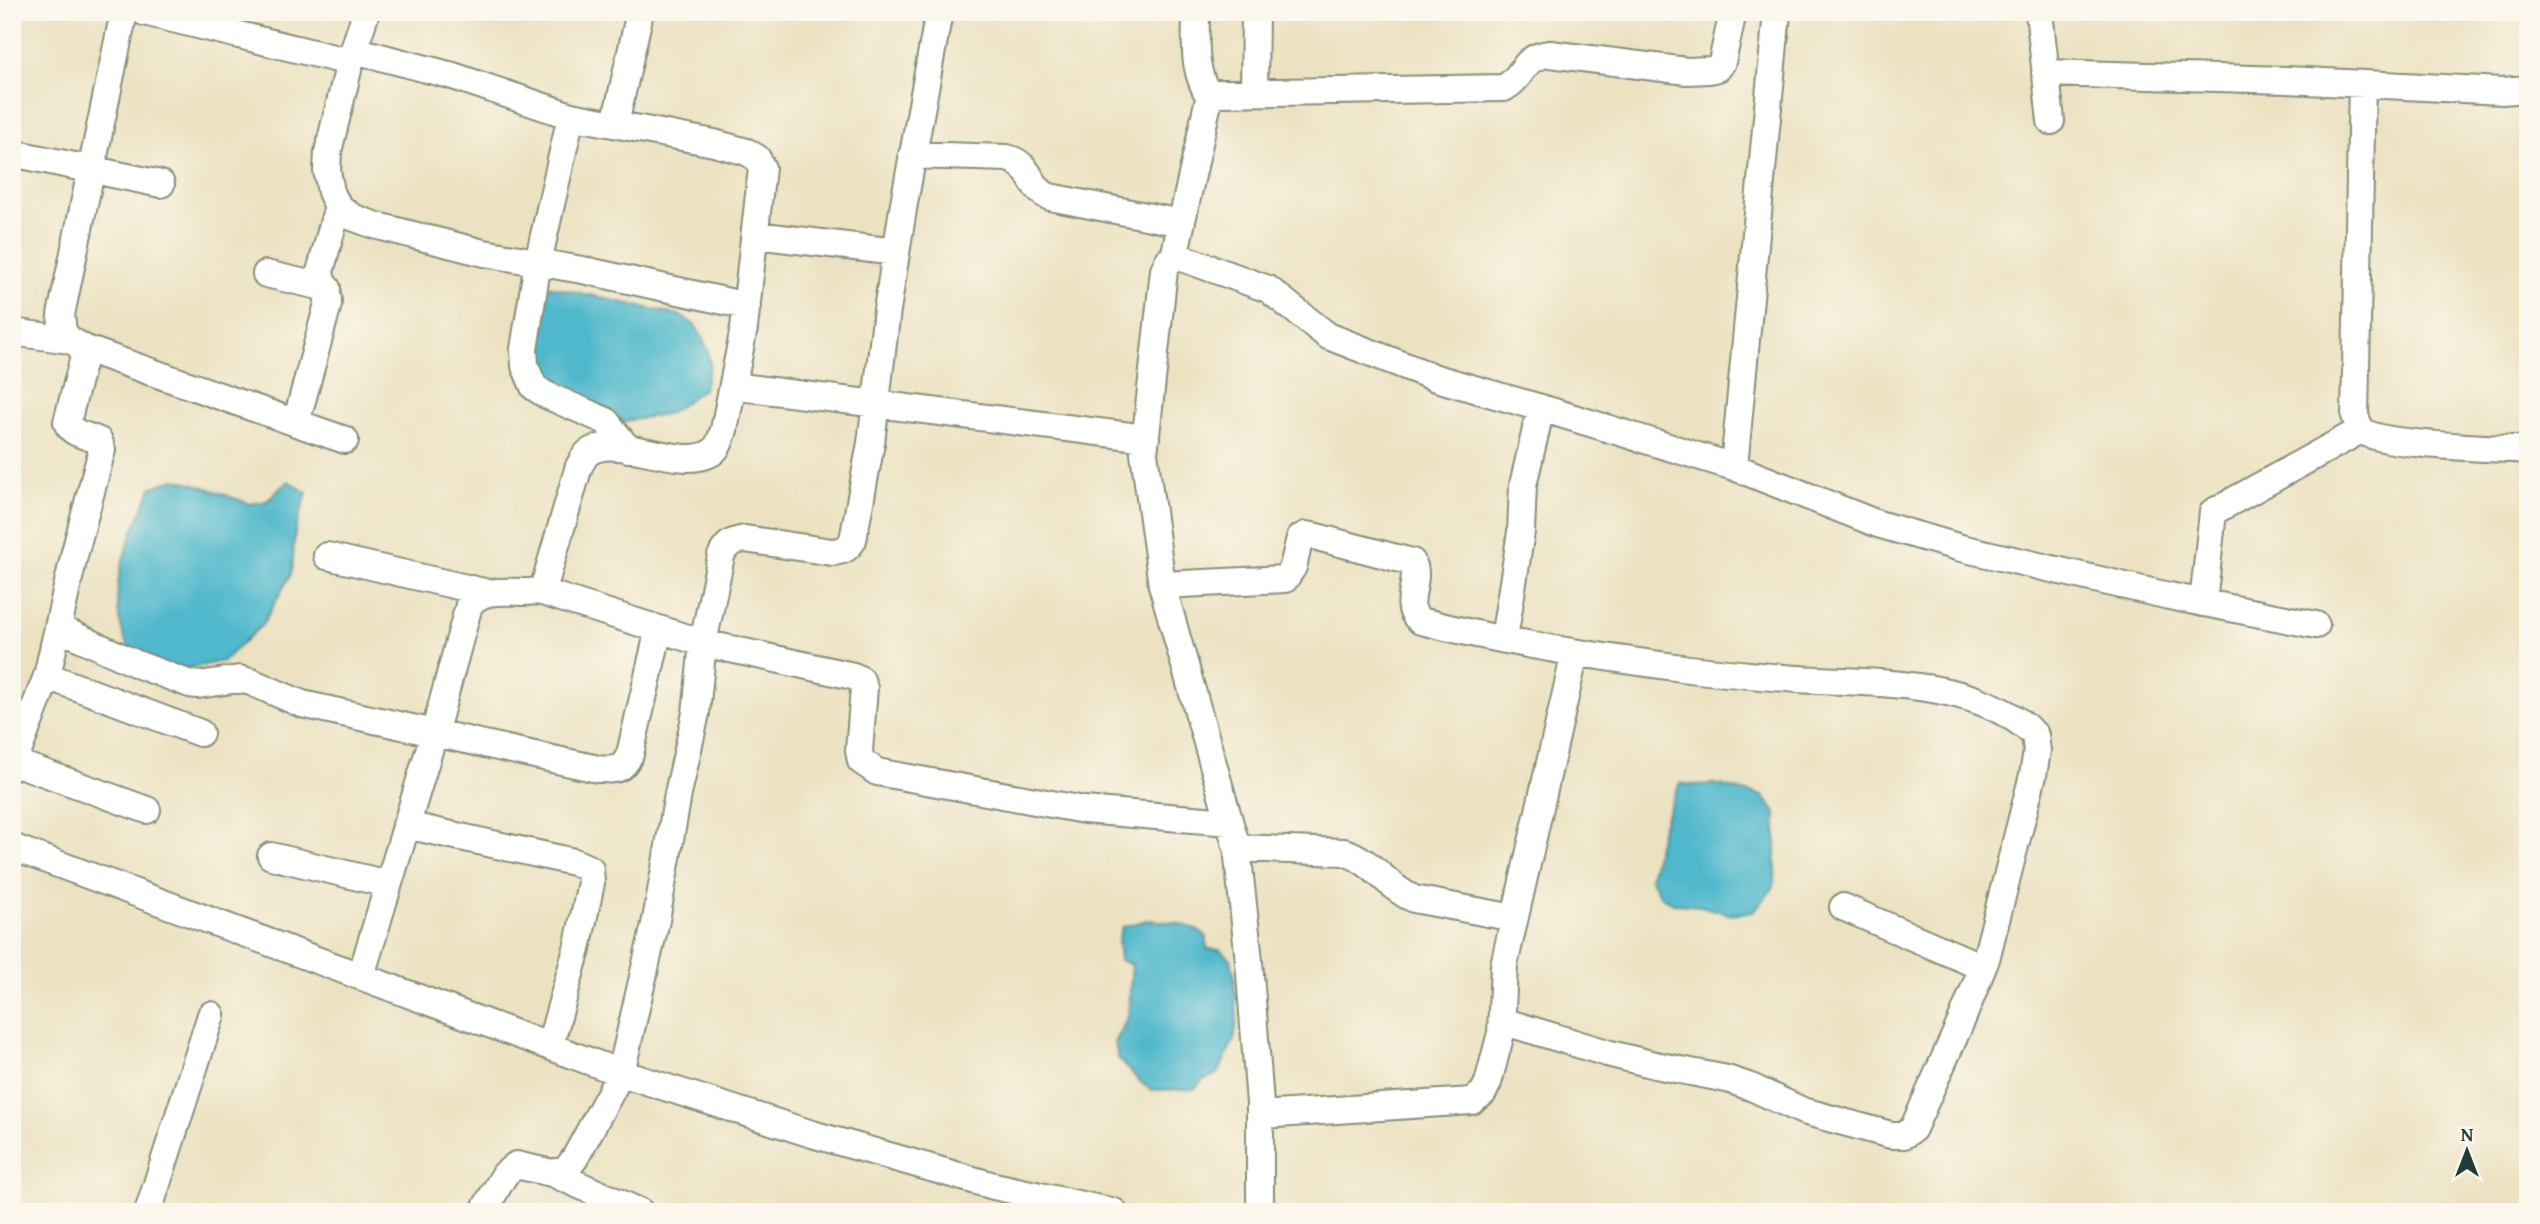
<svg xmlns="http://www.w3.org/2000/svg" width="2540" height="1224" font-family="'Gentium Book Plus',serif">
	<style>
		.water { fill: #4fb8cc; stroke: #377a80; stroke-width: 2 }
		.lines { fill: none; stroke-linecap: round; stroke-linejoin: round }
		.minor-casing { stroke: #86907a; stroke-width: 30 }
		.minor { stroke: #fff; stroke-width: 26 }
	</style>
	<rect width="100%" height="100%" fill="#fbf7ec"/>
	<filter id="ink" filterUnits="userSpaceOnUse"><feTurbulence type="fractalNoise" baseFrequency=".0143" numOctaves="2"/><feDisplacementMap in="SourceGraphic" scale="14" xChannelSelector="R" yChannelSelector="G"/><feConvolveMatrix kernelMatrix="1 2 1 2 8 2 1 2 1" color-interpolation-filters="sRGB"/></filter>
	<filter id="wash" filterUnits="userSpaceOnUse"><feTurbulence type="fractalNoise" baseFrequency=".00686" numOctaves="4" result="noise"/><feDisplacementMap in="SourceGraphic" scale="28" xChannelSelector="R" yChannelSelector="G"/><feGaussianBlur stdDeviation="1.57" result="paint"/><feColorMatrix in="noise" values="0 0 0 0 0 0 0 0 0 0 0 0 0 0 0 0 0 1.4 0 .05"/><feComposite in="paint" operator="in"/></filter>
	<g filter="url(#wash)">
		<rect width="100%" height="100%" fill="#ece2c1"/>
		<path class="water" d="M548,286L679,315L695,325L702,337L708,350L710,366L703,389L670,413L623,422L539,379L529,337L540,293Z
			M174,479L196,484L250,504L267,501L288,481L307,493L295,530L292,572L263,624L223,661L190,668L167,665L128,647C102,587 129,544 151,488Z
			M1680,783L1691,785L1715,784L1763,796L1776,814V871L1773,888L1753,912L1729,914L1701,906L1676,904L1661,897L1650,878L1662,827Z
			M1147,920C1169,922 1189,922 1207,937V949L1221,950L1231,960L1234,974L1237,1021L1234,1039L1218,1074L1203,1080L1194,1089L1151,1090L1138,1080L1118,1058L1115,1043L1128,1016L1132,965L1120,960L1118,940L1122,927Z"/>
	</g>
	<g filter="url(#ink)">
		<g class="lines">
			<g class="minor-casing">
				<path id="minor" d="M124,12L61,315L63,332L70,340L86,349L345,440
					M144,12L350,62
					M366,12L350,62L328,152L327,171L331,192L338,206L352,217L374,225L484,253L588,271L747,306
					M1196,12C1196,46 1192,68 1210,98
					M2039,12L2051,121
					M354,50L453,76L571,116L714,143L747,152L757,158L762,168L744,328L724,430C721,438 719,448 711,453C680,471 615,432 588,453C584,456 582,462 579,466L545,583L539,591C516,595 485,584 469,605L434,734L361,976
					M2045,73L2287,80L2502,91L2528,89
					M2362,84L2355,416C2357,421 2359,427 2363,431C2382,446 2498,448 2528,450
					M1254,92L1255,12
					M571,116L538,262L524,349L525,366L534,387L546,395L606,421L628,449
					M615,124L640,12
					M12,153L161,184
					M912,155L1007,158C1033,164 1028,189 1050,197L1181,223
					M756,235L896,252
					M1174,257L1207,107L1210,98L1217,93L1504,88C1526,76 1520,57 1550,54L1687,71L1710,70L1718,68L1722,62L1733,12
					M266,274L327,288
					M12,332L70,340
					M733,386L1146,438
					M296,423L328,304C329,290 321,284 320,272L338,206
					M1734,467L1777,12
					M327,556L484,592
					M1162,585L1285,579L1293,567L1300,538L1306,535L1313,536L1412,562C1423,580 1399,607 1421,621C1506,643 1594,656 1682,668C1720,673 1759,676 1798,679C1873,684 1977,678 2035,735L2037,751L2033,775L1986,959L1963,1017L1913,1129L1904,1135H1891L1803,1111L1751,1087L1727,1079L1655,1065L1607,1053L1502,1021
					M539,591L703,643L853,676L861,680L864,688L859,751L861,761L877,772L1084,810L1229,822
					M2203,603L2213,512L2361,430
					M59,628L139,665L190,684L198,685L239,679L251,682L302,704L598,769C616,770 622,771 630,754L659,629
					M1504,639L1521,532L1523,485L1541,408
					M47,676L200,733
					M14,762L147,810
					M12,767L47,676L75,552L102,450L99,441C88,435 71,435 67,422L86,349
					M406,825L574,862L590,869L591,883L577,949L550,1045
					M12,847L621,1073L812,1134L994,1186L1114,1212
					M1237,848L1344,852C1372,860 1388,888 1414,899L1514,918
					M271,856L388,884
					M1843,907L1982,967
					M1260,1115L1472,1101L1483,1093L1488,1083L1501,1033L1504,965L1575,653
					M552,1173L640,1212
					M148,1212L211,1015
					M483,1212L505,1174L516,1165L552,1173L566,1170L575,1158L621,1073L656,920L678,794L696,713L703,643L721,556C726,544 732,541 745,539L832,552C842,551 847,550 853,540L871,443L887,310L903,209L939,12
					M1260,1212V1104L1249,961L1237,848L1162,585L1144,453L1164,270L1168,261L1174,257L1185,259L1268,289L1328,336L1436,378L1541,408L1734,467L1878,524L1961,548L2169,596L2316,625"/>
			</g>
			<use href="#minor" class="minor"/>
		</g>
	</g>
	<rect width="2540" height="1224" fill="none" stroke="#fbf7ec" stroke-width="42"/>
	<g transform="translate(2467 1151)" stroke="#fbf7ec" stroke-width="5" paint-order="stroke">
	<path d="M0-5L12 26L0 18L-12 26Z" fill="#1f3d34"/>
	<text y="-10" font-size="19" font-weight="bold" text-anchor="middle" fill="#1f3d34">N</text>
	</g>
</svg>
